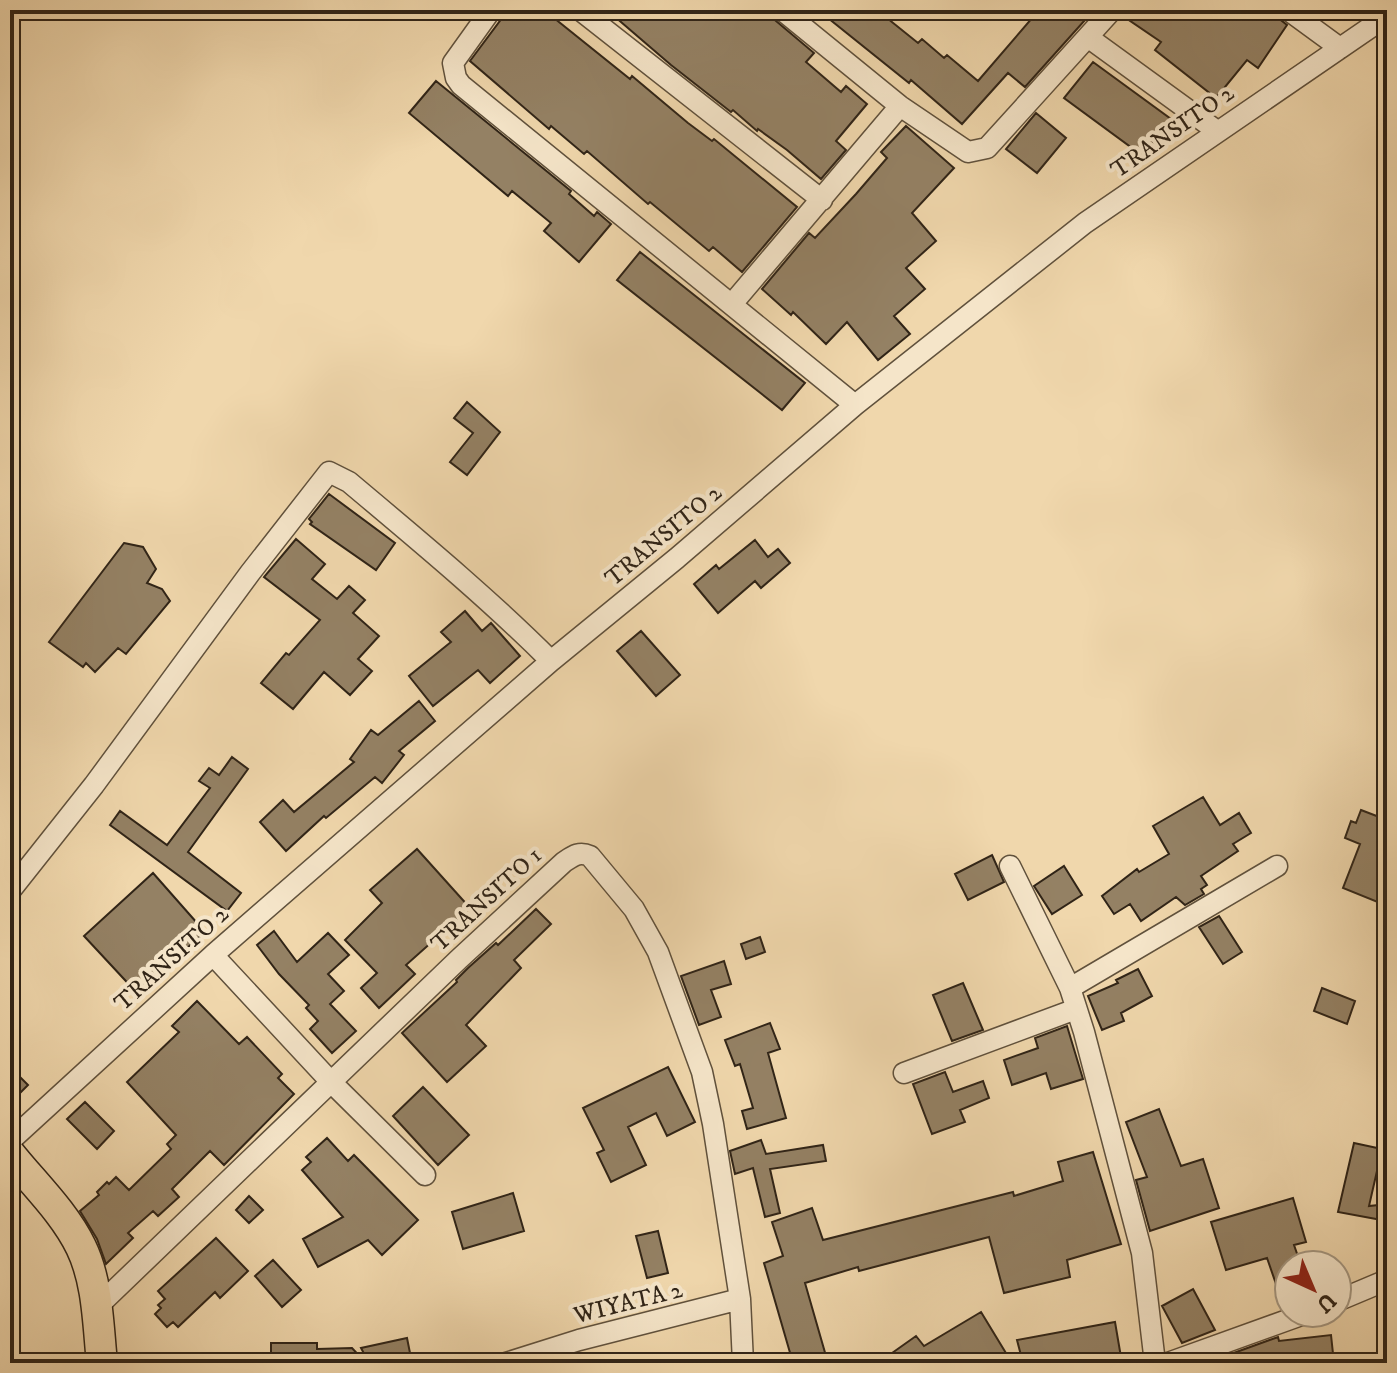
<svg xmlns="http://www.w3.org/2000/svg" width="1397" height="1373" font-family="'IM FELL DW Pica',serif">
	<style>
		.building { fill: #948164; stroke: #302417; stroke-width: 2 }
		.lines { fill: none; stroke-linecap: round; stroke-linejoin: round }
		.minor-casing { stroke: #60513c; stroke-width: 23 }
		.highway-casing { stroke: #302417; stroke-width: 33 }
		.minor { stroke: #f5e5c9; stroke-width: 20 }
		.highway { stroke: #f0d7ac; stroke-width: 30 }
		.labels { text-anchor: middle; stroke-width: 8; stroke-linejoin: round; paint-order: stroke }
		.street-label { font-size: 24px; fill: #302417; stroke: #f5e5c9 }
	</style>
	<rect width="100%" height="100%" fill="#f0d7ac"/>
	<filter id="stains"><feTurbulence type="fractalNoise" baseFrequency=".0025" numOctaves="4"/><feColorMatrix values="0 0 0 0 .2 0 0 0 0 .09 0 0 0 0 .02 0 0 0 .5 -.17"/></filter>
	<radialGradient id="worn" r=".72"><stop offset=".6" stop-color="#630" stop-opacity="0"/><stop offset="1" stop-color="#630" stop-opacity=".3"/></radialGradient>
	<path class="building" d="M504,10H544L630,79L632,76L688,123L712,141L714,139L797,207L742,272L713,247L709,251L650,202L648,204L587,151L584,154L551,126L549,129L470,61L502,18Z
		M607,10H763L814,53L806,62L841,92L846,86L867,104L836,141L846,150L821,179L787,150L758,129L757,131L733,110L731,112L671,65Z
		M818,10H877L918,43L922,39L944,58L947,55L978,81L1039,10H1094L1025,87L1008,73L962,124L911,80L909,83Z
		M1125,10H1171L1183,18L1189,10H1268L1287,25L1258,68L1247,60L1216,98L1155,50L1161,42L1123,16Z
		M1093,62L1171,119L1143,156L1064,98Z
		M436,81L571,191L569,194L594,216L597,212L611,224L579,262L544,231L551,223L512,191L508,196L409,113Z
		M1036,113L1066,138L1037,173L1006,149Z
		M906,126L954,168L912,213L936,241L906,268L925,289L894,316L910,334L878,360L847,322L826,344L793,312L791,315L762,289L809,233L815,238L856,194L887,158L881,152Z
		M640,252L805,383L782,410L617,280Z
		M467,402L500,432L467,475L450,462L473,433L454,418Z
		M329,494L395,543L376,570L310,524L312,522L309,519Z
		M296,539L325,564L312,579L337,599L349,586L365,600L353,613L379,636L358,659L372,671L350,695L324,672L293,709L261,683L286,653L289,655L320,620L264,577Z
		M755,540L768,557L778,549L790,563L761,588L755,581L718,613L694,584L716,565L719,569Z
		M124,543L143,547L156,569L147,583L162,589L170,601L126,654L118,648L95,672L86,663L83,667L49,642Z
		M465,611L482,631L491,623L520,656L490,683L478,670L433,706L409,676L451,642L441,632Z
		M641,631L680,675L656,696L617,651Z
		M419,701L435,721L399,751L404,755L382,783L375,777L326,818L324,816L286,851L260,822L283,800L294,812L354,762L350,759L371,730L378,735Z
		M232,757L248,769L188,852L241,893L227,911L110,825L120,811L167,845L210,788L199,781L209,768L219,775Z
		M1203,797L1220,825L1239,813L1251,833L1233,844L1238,851L1201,876L1207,885L1201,889L1204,894L1185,905L1176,897L1141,921L1130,904L1114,914L1102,896L1137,869L1139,872L1169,854L1153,826Z
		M1361,810L1387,820V886L1380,903L1343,888L1360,844L1345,838L1351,821L1356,823Z
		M417,849L470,908L406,965L415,974L379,1008L361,988L377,973L345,940L382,903L370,890Z
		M992,855L1004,882L968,900L955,874Z
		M1064,866L1082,895L1052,914L1034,886Z
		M153,873L205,932L137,993L84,936Z
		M536,909L551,924L514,960L521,968L466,1025L486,1046L447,1082L402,1033L457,982L456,980L468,968L496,943L498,945Z
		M1219,916L1242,952L1223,964L1199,927Z
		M274,931L297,962L328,933L349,955L328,974L344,991L330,1004L356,1031L332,1053L310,1029L318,1021L306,1008L309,1005L279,974L257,945Z
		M760,937L765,952L746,959L741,944Z
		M724,961L731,984L711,990L721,1017L699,1025L681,976Z
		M1138,969L1152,996L1121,1013L1124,1021L1102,1030L1088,996L1118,983L1116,980Z
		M963,983L983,1030L952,1041L933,995Z
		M1322,988L1355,1001L1347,1024L1314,1011Z
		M197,1001L239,1044L247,1037L282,1074L278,1078L294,1094L224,1165L210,1151L172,1189L179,1197L158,1216L153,1211L128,1233L133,1238L106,1264L97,1239L80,1211L99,1195L97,1192L107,1182L109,1184L116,1177L129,1190L171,1149L167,1144L176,1135L127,1082L179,1032L172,1026Z
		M770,1023L780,1049L768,1053L786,1118L747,1129L742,1111L753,1108L740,1064L735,1066L725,1040Z
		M1067,1026L1083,1079L1051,1089L1046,1073L1012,1085L1004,1060L1038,1048L1035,1038Z
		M10,1067L28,1085L10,1103Z
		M668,1067L695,1122L667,1136L656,1113L628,1127L646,1165L611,1182L597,1153L604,1150L583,1108Z
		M945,1072L953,1092L983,1081L989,1098L960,1110L965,1122L932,1134L913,1084Z
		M423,1087L469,1135L438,1165L393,1116Z
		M85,1102L114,1131L97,1149L67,1119Z
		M1159,1109L1181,1166L1203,1159L1219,1208L1150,1231L1136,1180L1147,1177L1126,1122Z
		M327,1138L348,1161L354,1155L418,1220L382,1255L368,1240L318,1267L303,1239L343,1217L302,1170L311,1162L306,1157Z
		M761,1140L766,1154L823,1145L826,1161L770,1169L780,1213L765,1217L753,1168L735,1174L730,1151Z
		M1354,1143L1382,1149L1369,1206L1387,1204V1221L1338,1212Z
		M1093,1152L1121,1244L1067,1260L1070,1277L1004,1293L989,1237L859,1271L858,1267L805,1283L828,1363H793L764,1263L783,1256L772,1222L812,1208L823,1240L1013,1192L1014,1196L1063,1181L1058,1162Z
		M513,1193L524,1231L463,1249L452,1212Z
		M249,1196L263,1210L249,1223L236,1210Z
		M1293,1198L1306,1242L1294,1245L1301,1265H1289V1306L1284,1307L1267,1258L1226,1270L1211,1222Z
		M658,1231L668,1273L647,1278L636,1236Z
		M216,1238L248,1271L220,1298L215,1292L178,1327L173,1322L167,1327L155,1314L161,1308L158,1305L165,1299L158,1291Z
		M273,1260L301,1290L282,1307L255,1276Z
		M1193,1289L1215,1330L1182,1343L1162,1306Z
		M981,1312L1012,1363H878L916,1336L924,1346Z
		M1115,1322L1122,1363H1023L1017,1340Z
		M1331,1335L1334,1363H1206L1278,1337L1279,1341Z
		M407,1338L412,1363H369L361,1348Z
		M271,1343H317V1349L352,1348L366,1363H271Z"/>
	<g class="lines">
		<g class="minor-casing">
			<path id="minor" d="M491,10L453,63L456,78L461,85L855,405
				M580,10L822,200
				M782,10L900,106L968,152L987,148L1112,10
				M1288,10L1340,48
				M1089,38L1217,131
				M732,304L900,106
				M1010,866L1070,988L1084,1032L1142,1253L1155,1363
				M10,891L94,785L250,573L329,472L349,482C418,540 487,597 551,661
				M213,955L331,1082L425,1175
				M1070,988L1277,866
				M904,1073L1076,1009
				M10,1141L213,955L551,661L677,558L855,405L1085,223L1387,16
				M740,1299L743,1363
				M1337,1301L1387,1280
				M97,1307L459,959L564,862C573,856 579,851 590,856L634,909L658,952L702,1072L713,1124L740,1299L579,1340L506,1363
				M1168,1363L1307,1313"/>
		</g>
		<g class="highway-casing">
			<path id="highway" d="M10,1154C34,1184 64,1212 81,1247C98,1282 98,1325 102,1363"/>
		</g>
		<use href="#minor" class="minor"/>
		<use href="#highway" class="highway"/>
	</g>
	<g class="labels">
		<g class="street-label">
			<text transform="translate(1172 131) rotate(-35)" y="8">TRANSITO 2</text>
			<text transform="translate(663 535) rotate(-40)" y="8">TRANSITO 2</text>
			<text transform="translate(486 899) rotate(-43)" y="8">TRANSITO 1</text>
			<text transform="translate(171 958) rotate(-42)" y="8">TRANSITO 2</text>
			<text transform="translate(628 1302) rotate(-14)" y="8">WIYATA 2</text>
		</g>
	</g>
	<rect width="1397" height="1373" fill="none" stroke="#f0d7ac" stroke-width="40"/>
	<rect x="12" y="12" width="1373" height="1349" fill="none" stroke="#302417" stroke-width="4"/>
	<rect x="20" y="20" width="1357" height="1333" fill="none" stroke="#302417" stroke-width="2"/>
	<g transform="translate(1313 1289) rotate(136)"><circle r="38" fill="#f5e5c9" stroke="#a69882" stroke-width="2"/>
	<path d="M0-6L14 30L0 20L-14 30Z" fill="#8f2418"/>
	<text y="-12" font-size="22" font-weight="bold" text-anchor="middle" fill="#302417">U</text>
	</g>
	<rect width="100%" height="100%" filter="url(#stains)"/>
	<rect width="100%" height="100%" fill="url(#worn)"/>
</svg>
